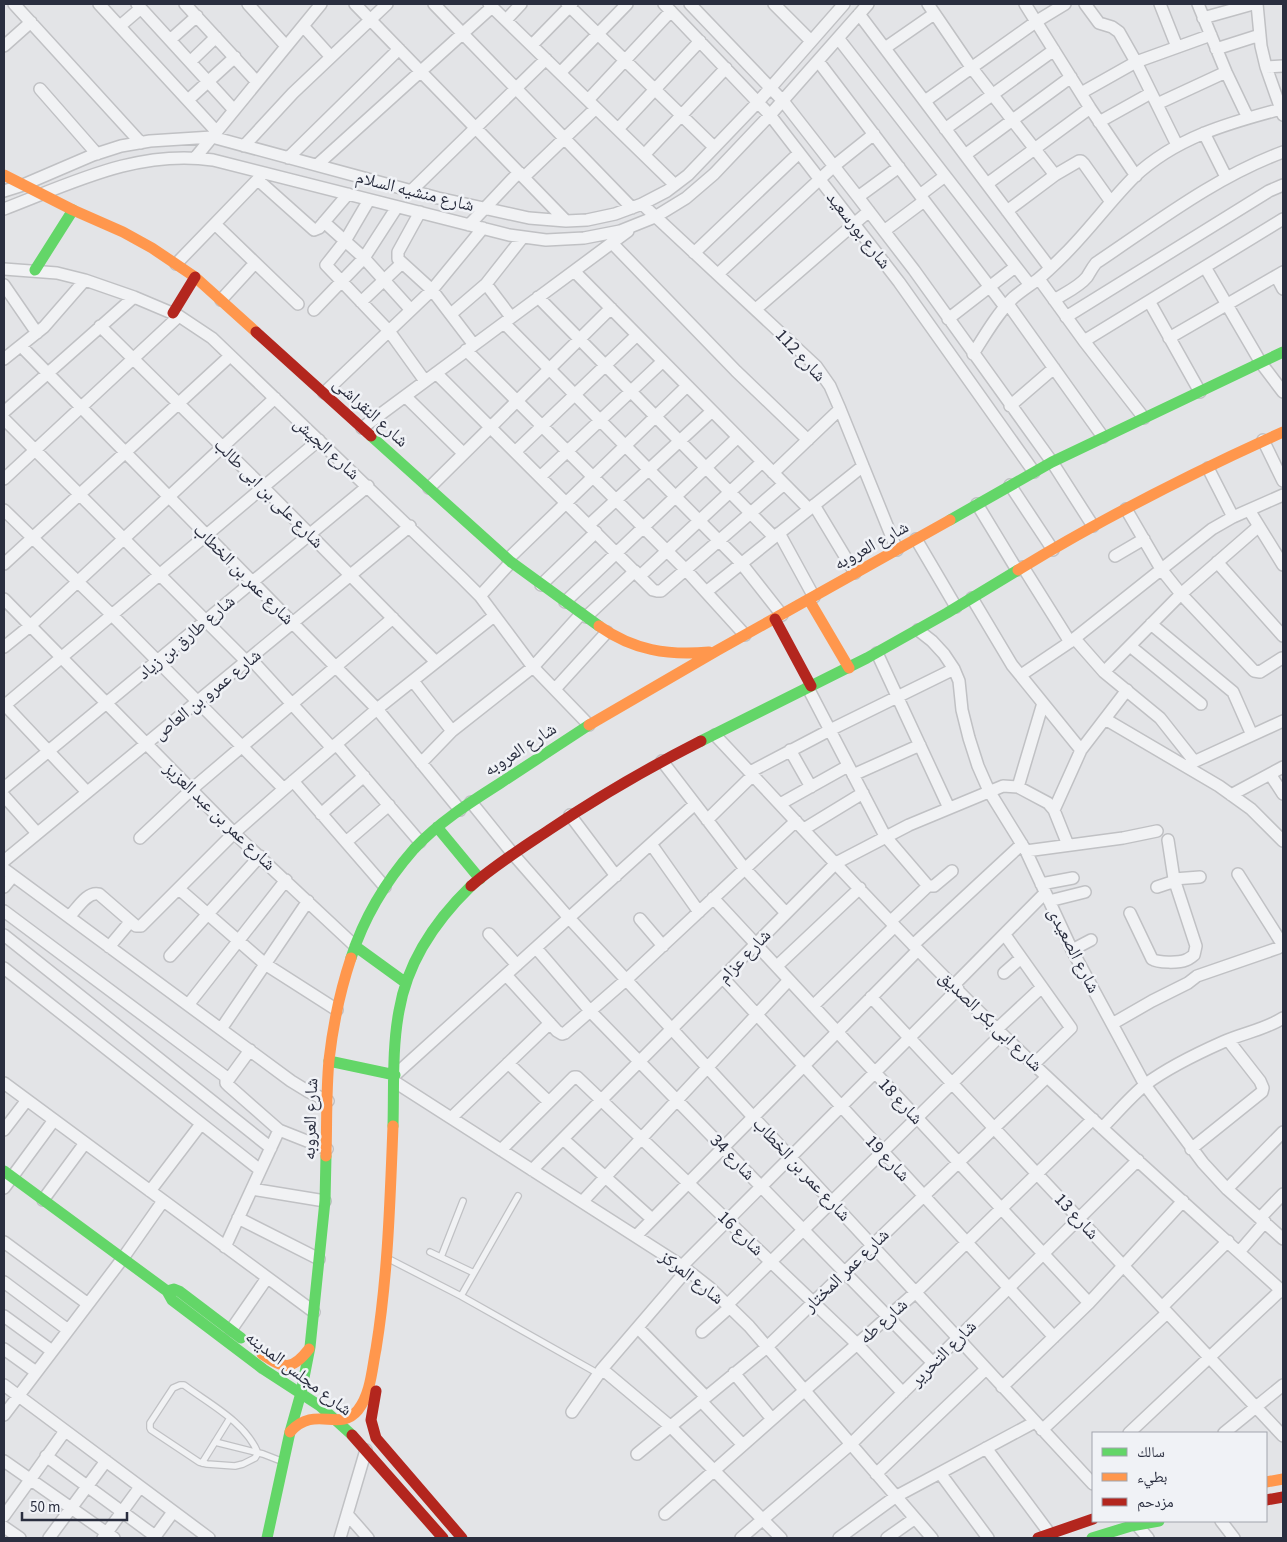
<svg xmlns="http://www.w3.org/2000/svg" width="1287" height="1542" font-family="'Source Sans 3','Noto Naskh Arabic',sans-serif">
	<style>
		.lines { fill: none; stroke-linecap: round; stroke-linejoin: round }
		.lane-casing { stroke: #c0c1c4; stroke-width: 8 }
		.street-casing { stroke: #c0c1c4; stroke-width: 14 }
		.lane { stroke: #f1f2f4; stroke-width: 5.5 }
		.street { stroke: #f1f2f4; stroke-width: 11 }
		.fast { stroke: #63d668; stroke-width: 11 }
		.slow { stroke: #ff974d; stroke-width: 11 }
		.jam { stroke: #b3261e; stroke-width: 11 }
		.labels { text-anchor: middle; stroke-width: 5; stroke-linejoin: round; paint-order: stroke }
		.street-label { font-size: 18px; fill: #2a2e3f; stroke: #f0f2f6 }
	</style>
	<rect width="100%" height="100%" fill="#e3e4e7"/>
	<g class="lines">
		<g class="lane-casing">
			<path id="lane" d="M430,1252L474,1273
				M441,1257L463,1201
				M389,1259L461,1296L599,1374
				M461,1296L518,1196
				M180,1385H184C211,1405 245,1422 258,1453L255,1458L243,1464L235,1466L207,1464L199,1462L151,1430L150,1428V1423L173,1388Z
				M215,1442L263,1454L281,1461
				M202,1463L230,1418"/>
		</g>
		<g class="street-casing">
			<path id="street" d="M14,4L141,143
				M99,4L216,131
				M137,4L234,110
				M185,4L257,82
				M248,4L286,46
				M355,4L566,221
				M434,4L632,208
				M489,4L675,185
				M567,4L714,147
				M664,4L770,115L899,282L1034,472
				M690,4L783,101L858,197L914,270L1052,462L1093,526
				M774,4L811,41
				M928,4L971,67L1055,175
				M1025,4L1090,108L1136,176
				M1085,4L1099,23L1112,27L1119,32L1136,62L1177,145
				M1160,4L1177,47
				M1198,4L1226,72L1248,118
				M1257,4L1261,46L1266,67L1283,115
				M859,14L1050,268
				M1203,18L1253,4
				M506,20L521,4
				M120,26L141,8
				M303,26L331,57
				M838,38L1030,285
				M170,40L197,16
				M532,45L572,4
				M4,46L31,22
				M885,48L934,14
				M1216,49L1260,35
				M818,61L1005,307
				M190,62L216,37
				M1266,67L1283,66
				M560,73L627,4
				M40,89L97,154
				M1081,93L1136,62L1211,35
				M188,100L235,57
				M588,100L671,11
				M925,101L1037,21L1065,4
				M1157,104L1226,72
				M1099,122L1151,93
				M618,129L700,41
				M945,129L1054,50
				M1204,133L1226,177
				M244,146L293,93L387,4
				M644,155L726,68
				M965,155L1071,77
				M195,158L321,4
				M288,158L399,49
				M317,165L492,7
				M524,177L596,108
				M258,180L314,230L319,228L348,194
				M987,184L1090,108
				M4,191L23,185L93,155L121,146L150,141L212,137L438,198L529,218L566,221L587,220L615,214L642,204L667,191L688,175L758,102L844,4
				M411,191L546,59
				M920,195L945,176
				M858,197L899,167
				M369,200L345,241L326,265L389,331L425,381
				M642,204L816,366L830,386L840,409L897,550
				M4,209C72,183 138,149 213,160L509,235L546,240L584,238L620,231L655,217L686,198L714,174L770,115L868,4
				M1007,211L1055,175L1079,161H1081L1084,164L1111,202
				M420,212L398,252V259L432,290L474,345
				M324,222L364,258L411,310
				M215,224L298,304
				M469,225L519,172
				M884,231L924,201
				M612,243L736,371L808,440
				M694,253L799,153
				M176,264L264,173
				M1205,267L1261,363L1283,392
				M4,269L57,273L85,280L134,297L179,316L212,338L462,578L480,596L533,667L589,725
				M574,271L809,509
				M718,274L834,166L874,134
				M1276,276L1283,289
				M1039,279L1084,341L1144,418
				M486,284L511,317
				M4,285L37,333
				M538,297L774,537
				M221,300L255,263
				M1054,300C1065,293 1079,287 1087,277C1090,272 1092,268 1096,263C1156,223 1215,177 1283,152
				M1149,301L1200,392
				M361,302L402,263
				M1008,304L1103,437
				M756,309L869,211
				M314,310L364,258L397,207
				M451,314L486,284L523,237
				M1066,317L1269,191L1283,185
				M948,319L1015,267
				M504,323L741,563L782,615
				M100,326L264,488L436,662
				M1169,338L1283,272
				M1084,341L1283,219
				M21,346L377,709L460,810
				M466,350L686,570L745,635
				M973,354C985,335 997,314 1013,298C1021,291 1029,286 1037,280C1047,272 1056,263 1065,254C1090,229 1110,201 1134,177C1175,138 1228,123 1281,109
				M4,359L44,327L85,280
				M436,373L653,590L657,591H661L784,484
				M324,393L432,290L483,228
				M405,396L463,453
				M1010,406L1054,368
				M4,412L134,297
				M4,419L246,661
				M362,428L628,231
				M1263,440L1283,481
				M515,452L637,335
				M1208,468L1233,517
				M773,473L840,409
				M540,477L663,361
				M4,479L179,316
				M1010,485L1053,550
				M429,488L611,308
				M977,504L1017,570
				M814,505L855,573
				M1126,509L1161,569L1181,594L1254,671L1260,672L1282,658
				M4,510L112,615L284,789
				M1249,510L1283,565
				M589,525L712,411
				M779,533L814,597
				M916,539L956,607
				M1115,556L1144,539
				M508,559L687,386
				M1217,562L1283,636
				M4,564L230,356
				M1023,567L1070,642
				M640,576L762,462
				M541,585L596,532
				M706,592L863,466
				M480,596L511,562
				M972,598L1012,665L1081,750
				M4,599L234,833L355,946
				M565,602L738,437
				M586,617L635,571
				M1151,624L1233,692L1252,735
				M918,630L932,641L944,654L954,669L959,681L962,710L969,738L978,766L989,791L1026,851L1072,950L1145,1085L1203,1163L1227,1189L1283,1239
				M1075,639L1104,672L1160,718L1194,761
				M1130,646L1201,704
				M4,647L30,626L275,398
				M877,653L949,808
				M250,658L332,748
				M1104,672L1181,594L1259,526
				M1021,675L1070,642L1212,529L1233,517L1283,495
				M413,681L452,731
				M808,688L885,836L928,886H934L952,871
				M555,689L607,632
				M4,704L87,792
				M4,706L319,440
				M1105,719L1219,786L1251,809L1283,841
				M715,735C810,836 903,938 1003,1035C1094,1123 1189,1207 1283,1292
				M336,744L420,842
				M790,750L811,787
				M662,761L745,869L786,913
				M421,763L452,731L533,667L581,614
				M1187,765L1283,721
				M750,772L830,730L954,669
				M1270,774L1283,794
				M853,775L920,745
				M293,781L385,887
				M1018,787L1043,703
				M4,788L368,486
				M1231,795L1283,767
				M4,796L37,833
				M471,802L513,854L569,918L1093,1484
				M780,804L848,766
				M1054,810L1081,750L1127,690
				M321,814L364,776
				M570,815L616,876
				M707,820L753,775
				M804,829L863,793
				M140,838L192,789L393,618
				M346,842L389,805
				M651,844L699,912
				M1026,851L1123,838L1157,831
				M4,861L410,526
				M4,869L291,1081L309,1092L328,1101
				M1174,879L1200,877
				M1041,884L1073,878
				M4,887L13,876
				M1157,887L1175,881
				M179,889L265,964L337,1010
				M713,898L1089,1303
				M1049,901L1085,892
				M4,911L226,1077V1083L229,1086L279,1130L327,1149
				M1130,913L1152,959C1158,963 1179,963 1186,960C1189,959 1191,957 1194,955L1196,946L1174,879L1168,840
				M69,917C77,909 87,891 99,894L136,926H141L234,833L284,789L377,709L494,616
				M640,919L663,946
				M891,921L928,886
				M489,934L517,965
				M4,935L271,1148
				M1005,935L1071,1028L1034,1064
				M913,945L1022,844
				M109,947L130,922
				M536,948L591,1012L933,1363
				M1072,950L1091,940
				M170,956L260,856
				M777,966L860,888
				M4,968L260,1170
				M1004,973L1021,958
				M506,975L557,1031L562,1034L565,1033L627,979L796,821
				M723,978L1054,1337
				M954,985L1045,893
				M871,997L1283,1436
				M188,1005L286,880
				M813,1006L895,926
				M1112,1024L1152,1001L1188,983L1197,976L1278,948L1281,945V942L1238,874
				M221,1029L308,901
				M997,1029L1042,987
				M508,1063L549,1102
				M395,1075L695,804
				M395,1082L657,1250L682,1266L709,1287L749,1326L932,1538
				M4,1083L314,1312
				M226,1083L250,1050
				M451,1118L550,1023
				M1102,1128C1116,1114 1130,1097 1146,1084C1169,1067 1196,1054 1223,1042C1243,1033 1264,1030 1283,1018
				M4,1130L27,1100
				M563,1139L652,1219
				M1191,1149L1262,1092L1263,1088L1260,1081L1228,1040
				M501,1150L574,1077H577L857,1344L903,1393
				M532,1170L836,863L909,825L1003,786L1018,787L1048,803L1054,810L1068,845
				M4,1188L54,1120
				M252,1189L325,1201
				M1227,1189L1283,1132
				M150,1191L201,1124
				M43,1200L85,1143
				M582,1202L789,980
				M238,1218L319,1259
				M1260,1218L1283,1194
				M636,1236L918,950
				M4,1242L88,1304
				M225,1247L279,1130
				M1239,1252L1265,1222
				M682,1266L958,989
				M4,1282L68,1330
				M728,1304L1002,1034
				M1162,1307L1228,1241
				M4,1316L52,1351
				M638,1328L706,1397
				M231,1330L267,1278
				M702,1332L730,1307
				M4,1349L36,1372
				M602,1369L670,1426L781,1538
				M734,1373L772,1419
				M4,1385L209,1538
				M1002,1387L1089,1303L1183,1201
				M701,1401L743,1445
				M572,1412L602,1369L687,1270
				M4,1415L123,1258L163,1201
				M1042,1430L1167,1313
				M1129,1433L1281,1290
				M1224,1433L1283,1385
				M986,1448L1050,1534
				M637,1454L767,1347L1047,1077
				M46,1456L155,1536
				M4,1461L114,1538
				M940,1473L988,1538
				M876,1474L986,1369
				M347,1514L368,1538
				M665,1514L916,1292L1093,1119
				M4,1516L65,1431
				M1221,1521L1234,1538
				M1137,1525L1148,1538
				M4,1527L20,1538
				M49,1538L106,1461
				M103,1538L140,1487
				M154,1538L173,1512
				M340,1538L366,1450
				M741,1538L851,1444L1138,1160
				M839,1538L895,1497L1035,1422
				M887,1538L914,1519"/>
		</g>
		<use href="#lane" class="lane"/>
		<use href="#street" class="street"/>
		<path class="fast" d="M35,270L73,210
			M371,436L511,562L599,626
			M950,520L1052,462L1283,352
			M701,741L867,658L947,613L1018,570
			M437,827L480,879
			M355,946L406,983
			M351,958C364,917 386,881 414,849C438,823 469,803 499,784C529,764 559,745 589,725
			M329,1061L395,1075
			M393,1126C394,1088 392,1048 399,1011C407,963 436,920 471,886
			M4,1171L167,1291L172,1300L263,1369L320,1406L352,1435
			M167,1291L174,1289L179,1291L241,1338
			M267,1538L290,1432L301,1393L310,1347L325,1201L326,1156
			M1092,1538L1131,1526L1159,1521"/>
		<path class="slow" d="M4,175L73,210L123,232L152,248L195,277L256,332
			M1018,570C1103,518 1192,473 1283,432
			M809,600L849,668
			M599,626C633,650 668,656 709,652
			M589,725L718,650L950,520
			M326,1156C327,1124 326,1092 329,1060C333,1025 340,991 351,958
			M262,1354C284,1369 292,1371 309,1349
			M290,1432C315,1404 339,1433 358,1410C371,1394 372,1368 376,1349C388,1275 390,1201 393,1126
			M1266,1482L1283,1479"/>
		<path class="jam" d="M173,313L195,277
			M256,332L371,436
			M775,619L811,686
			M471,886C495,865 522,848 549,830C598,797 648,768 701,741
			M376,1391L371,1420L376,1438L462,1538
			M352,1435L443,1538
			M1266,1500L1283,1497
			M1038,1538L1093,1519"/>
	</g>
	<g class="labels">
		<g class="street-label">
			<text transform="translate(415 191) rotate(14)" y="6">شارع منشيه السلام</text>
			<text transform="translate(859 230) rotate(52)" y="6">شارع بورسعيد</text>
			<text transform="translate(801 355) rotate(47)" y="6">شارع 112</text>
			<text transform="translate(371 412) rotate(42)" y="6">شارع النقراشى</text>
			<text transform="translate(327 448) rotate(43)" y="6">شارع الجيش</text>
			<text transform="translate(269 493) rotate(45)" y="6">شارع على بن ابى طالب</text>
			<text transform="translate(871 545) rotate(-29)" y="6">شارع العروبه</text>
			<text transform="translate(244 574) rotate(45)" y="6">شارع عمر بن الخطاب</text>
			<text transform="translate(186 637) rotate(-40)" y="6">شارع طارق بن زياد</text>
			<text transform="translate(207 694) rotate(-39)" y="6">شارع عمرو بن العاص</text>
			<text transform="translate(520 749) rotate(-33)" y="6">شارع العروبه</text>
			<text transform="translate(220 816) rotate(44)" y="6">شارع عمر بن عبد العزيز</text>
			<text transform="translate(1074 950) rotate(63)" y="6">شارع الصعيدى</text>
			<text transform="translate(744 956) rotate(-46)" y="6">شارع عزام</text>
			<text transform="translate(991 1021) rotate(44)" y="6">شارع ابى بكر الصديق</text>
			<text transform="translate(901 1101) rotate(47)" y="6">شارع 18</text>
			<text transform="translate(310 1119) rotate(-88)" y="6">شارع العروبه</text>
			<text transform="translate(733 1157) rotate(46)" y="6">شارع 34</text>
			<text transform="translate(888 1158) rotate(47)" y="6">شارع 19</text>
			<text transform="translate(802 1169) rotate(47)" y="6">شارع عمر بن الخطاب</text>
			<text transform="translate(1077 1216) rotate(47)" y="6">شارع 13</text>
			<text transform="translate(741 1233) rotate(44)" y="6">شارع 16</text>
			<text transform="translate(846 1270) rotate(-44)" y="6">شارع عمر المختار</text>
			<text transform="translate(692 1277) rotate(38)" y="6">شارع المركز</text>
			<text transform="translate(883 1321) rotate(-42)" y="6">شارع طه</text>
			<text transform="translate(943 1353) rotate(-45)" y="6">شارع التحرير</text>
			<text transform="translate(299 1373) rotate(37)" y="6">شارع مجلس المدينه</text>
		</g>
	</g>
	<rect width="1287" height="1542" fill="none" stroke="#2a2e3f" stroke-width="10"/>
	<rect x="1092" y="1432" width="175" height="90" fill="#f0f2f6" stroke="#a1a4ad"/>
	<rect x="1102" y="1448" width="25" height="8" fill="#63d668" stroke="#a1a4ad"/>
	<text x="1137" y="1457" font-size="15" fill="#2a2e3f">سالك</text>
	<rect x="1102" y="1473" width="25" height="8" fill="#ff974d" stroke="#a1a4ad"/>
	<text x="1137" y="1482" font-size="15" fill="#2a2e3f">بطيء</text>
	<rect x="1102" y="1498" width="25" height="8" fill="#b3261e" stroke="#a1a4ad"/>
	<text x="1137" y="1507" font-size="15" fill="#2a2e3f">مزدحم</text>
	<path d="M22 1512v8h105v-8" fill="none" stroke="#2a2e3f" stroke-width="2.5"/>
	<text x="30" y="1512" font-size="15" fill="#2a2e3f" stroke="#f0f2f6" stroke-width="4" paint-order="stroke">50 m</text>
</svg>
